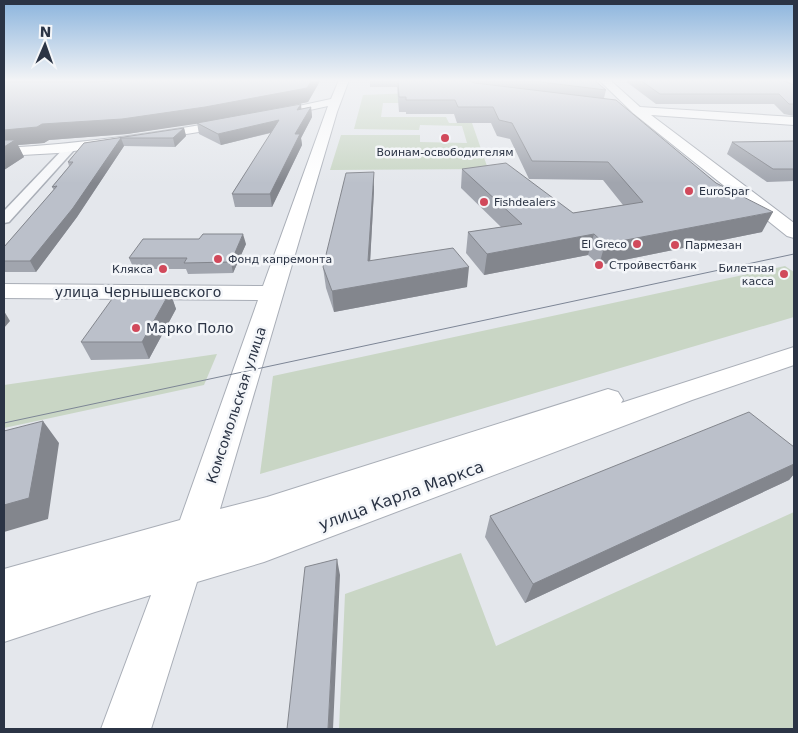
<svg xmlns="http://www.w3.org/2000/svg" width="798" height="733" font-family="'DejaVu Sans',sans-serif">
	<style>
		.green { fill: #c9d6c5 }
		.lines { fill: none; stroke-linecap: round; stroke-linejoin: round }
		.street-casing { stroke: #a9aeb7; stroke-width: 3 }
		.secondary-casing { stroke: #a9aeb7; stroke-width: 2 }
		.street { fill: #f7f8fa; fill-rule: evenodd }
		.secondary { fill: #fff; fill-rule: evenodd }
		.tram { stroke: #7d8696; stroke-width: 1 }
		.wall { fill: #a1a5ae }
		.shaded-wall { fill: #83868d }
		.building { fill: #bbc0ca; stroke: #83868d }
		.poi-dot { fill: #d1495b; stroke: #f4f6f9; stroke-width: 2 }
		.labels { text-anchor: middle; stroke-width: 5; stroke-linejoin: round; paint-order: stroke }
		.far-poi-label { font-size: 11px; fill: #2b3445; stroke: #f4f6f9; text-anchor: start }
		.street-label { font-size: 14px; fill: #2b3445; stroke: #f4f6f9 }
		.poi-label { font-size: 14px; fill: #2b3445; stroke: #f4f6f9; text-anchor: start }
		.near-street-label { font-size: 16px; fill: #2b3445; stroke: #f4f6f9 }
	</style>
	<rect width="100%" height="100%" fill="#e4e7ec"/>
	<path class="green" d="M462,91L427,103H383L381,117H446L449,123H472L488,169L330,170L341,135H420V142L467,143L462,126L420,125L419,130L354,129L363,95Z
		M785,266L794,272V317L260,474L273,376Z
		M217,354L204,385L4,428V385Z
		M794,512V729H339L345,594L461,553L496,646Z"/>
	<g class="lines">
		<g class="street-casing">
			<path id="street" d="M70,145L75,148L74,150L9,222L4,223V211L66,146Z"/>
		</g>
		<g class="secondary-casing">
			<path id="secondary" d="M339,80H349L337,112L220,509L267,497L608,389L618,392L623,400L621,403L794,347V365L692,400L264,562L197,582L151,729H101L151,595L95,612L4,642V569L180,520L258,300L4,298V284L263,286L328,106L242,125L112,146L58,153L4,156V148C113,142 224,123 331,99Z
				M599,80H610L640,107L794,117V125L651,115L794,223V238L787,236L633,113Z"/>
		</g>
		<use href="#street" class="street"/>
		<use href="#secondary" class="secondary"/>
		<path class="tram" d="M4,423L794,254"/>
	</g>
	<path class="wall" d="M4,80H320V81L308,102L295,105L301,109L311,107L312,117L301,138L302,145L272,207H235L232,194L271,133L221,145L199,134L197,123L127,134L49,140L44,143L18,145L24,157L4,170Z
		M365,80H594L606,90L604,98L762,232L599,265L588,255L484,275L466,253L468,232L501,227L461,188L462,169L573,213L623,205L603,180L529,179L510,139L497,136L491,123H457L454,114H406V112H399L397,87H370V80Z
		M624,80H782L794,85V116L784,114L774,104H656Z
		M184,128L186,136L175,147L124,146L77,217L36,272H4V247L54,190L52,187L69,166L68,162L84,143Z
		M794,141V181L767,182L727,154L732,142Z
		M374,190L370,261L467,287L334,312L326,288L323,267Z
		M246,244L233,273L188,274L186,269H134L129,258Z
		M170,292L176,309L149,359L91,360L81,342Z
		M794,447V474L789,480L525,603L485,537L490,516Z"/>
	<path class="shaded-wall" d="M98,80H183L101,87Z
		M312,80H320V81L308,102L209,122L127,134L49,140L44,143L18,145L24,157L4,170V130L42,124Z
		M301,104L302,114L297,110Z
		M311,107L312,117L301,138L302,145L272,207L270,194L295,134Z
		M279,120L281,130L221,145L218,134Z
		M184,128L186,136L175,147L173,138Z
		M121,138L124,146L77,217L36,272L30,261Z
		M374,172V190L369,282L368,261Z
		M773,212L762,232L599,265L605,244Z
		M243,234L246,244L233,273L231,262Z
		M594,234L588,255L484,275L487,254Z
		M469,267L467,287L334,312L332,291Z
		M170,292L176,309L149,359L142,342Z
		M4,311L10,321L4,328Z
		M43,421L59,443L48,519L4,532V505Z
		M794,464V474L789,480L525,603L533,584Z
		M337,559L340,575L333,729H328Z"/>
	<path class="building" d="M117,80H312L307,88L205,107L122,119L42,124L37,127L4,130V82H96Z
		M398,80H466L475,83L616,100L716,183L773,212L605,244L594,234L487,254L468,232L522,224L462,169L506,163L573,213L643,202L608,162L532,161L512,123L499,120L493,107H458L455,100H406V97H399Z
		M525,80H594L606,90Z
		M640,80H782L794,85V104H789L779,94H660Z
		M301,104L297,110L311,107L295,134H300L270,194H232L279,120L218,134L197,123Z
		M184,128L173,138H121L73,208L30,261H4V247L57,186L52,187L73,162H68L84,143Z
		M4,140H15L4,147Z
		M794,141V169H773L732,142Z
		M374,172L368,261L453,248L469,267L332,291L323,267L346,173Z
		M203,234H243L231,262L184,263L187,258H129L143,239H199Z
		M117,292H170L142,342H81Z
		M749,412L794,447V464L533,584L490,516Z
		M43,421L29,498L4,505V431Z
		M337,559L328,729H287L305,567Z"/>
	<linearGradient id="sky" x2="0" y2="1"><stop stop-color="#8bb4dd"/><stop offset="0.44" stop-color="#f3f4f6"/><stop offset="1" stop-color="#f3f4f6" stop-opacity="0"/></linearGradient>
	<rect width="798" height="183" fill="url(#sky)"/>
	<g class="poi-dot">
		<circle cx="445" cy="138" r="5"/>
		<circle cx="689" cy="191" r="5"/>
		<circle cx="484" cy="202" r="5"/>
		<circle cx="637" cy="244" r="5"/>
		<circle cx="675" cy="245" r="5"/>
		<circle cx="218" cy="259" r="5"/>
		<circle cx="599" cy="265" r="5"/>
		<circle cx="163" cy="269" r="5"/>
		<circle cx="784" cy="274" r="5"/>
		<circle cx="136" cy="328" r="5"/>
	</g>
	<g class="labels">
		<g class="far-poi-label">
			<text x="445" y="156" text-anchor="middle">Воинам-освободителям</text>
			<text x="699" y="195">EuroSpar</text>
			<text x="494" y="206">Fishdealers</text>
			<text x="627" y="248" text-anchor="end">El Greco</text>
			<text x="685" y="249">Пармезан</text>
			<text x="228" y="263">Фонд капремонта</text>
			<text x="609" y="269">Стройвестбанк</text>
			<text x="774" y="272" text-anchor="end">Билетная<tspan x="774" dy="13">касса</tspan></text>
			<text x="153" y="273" text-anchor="end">Клякса</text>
		</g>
		<g class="street-label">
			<text x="138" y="297">улица Чернышевского</text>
			<text transform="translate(236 405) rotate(-72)" y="5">Комсомольская улица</text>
		</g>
		<g class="poi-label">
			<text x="146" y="333">Марко Поло</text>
		</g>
		<g class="near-street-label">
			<text transform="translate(401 495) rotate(-20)" y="6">улица Карла Маркса</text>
		</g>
	</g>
	<rect width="798" height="733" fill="none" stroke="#2b3445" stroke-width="10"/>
	<g transform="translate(45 45) rotate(2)" stroke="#f4f6f9" stroke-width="4" paint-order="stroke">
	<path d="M0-4L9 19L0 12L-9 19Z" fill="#2b3445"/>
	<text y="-8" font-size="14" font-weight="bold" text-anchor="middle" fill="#2b3445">N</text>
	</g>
</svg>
